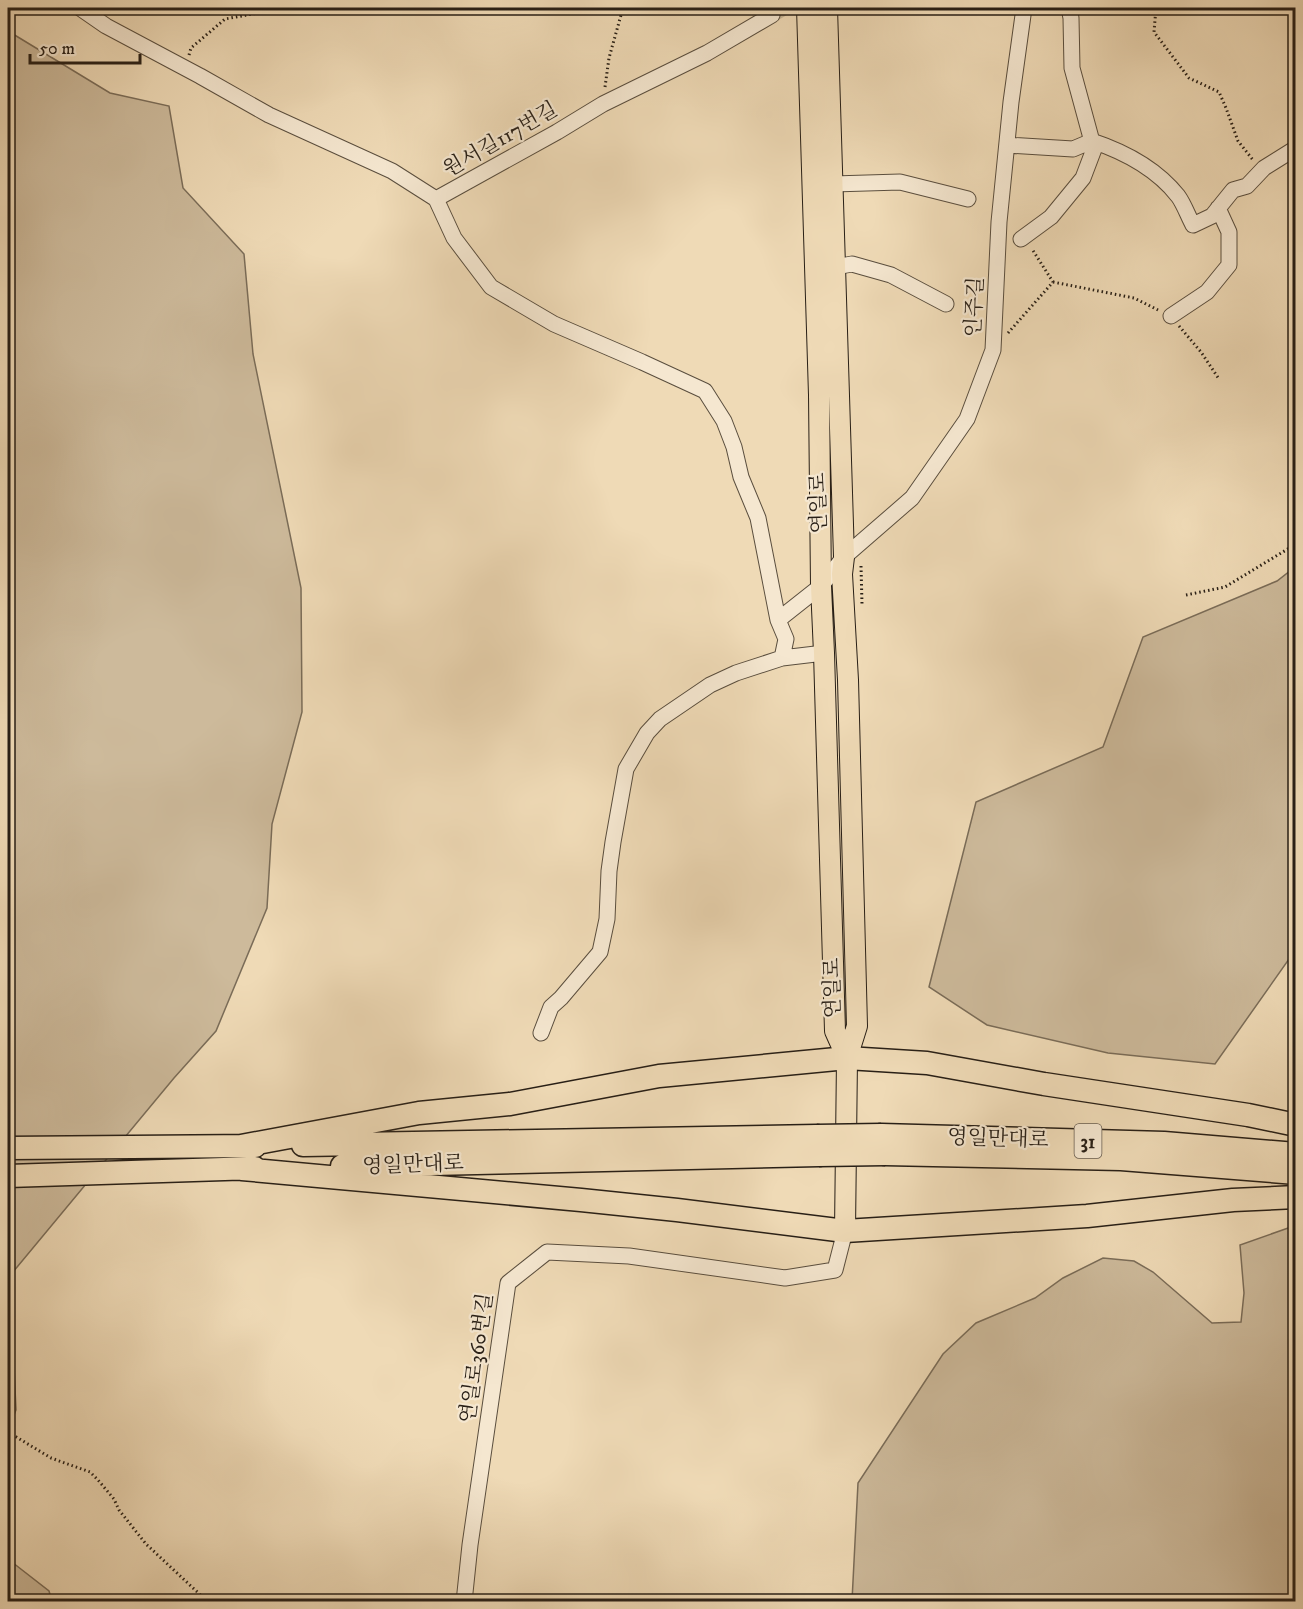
<svg xmlns="http://www.w3.org/2000/svg" width="1303" height="1609" font-family="'IM FELL DW Pica','Noto Serif KR',serif">
	<style>
		.green { fill: #cdba9b; stroke: #7a6c58; stroke-width: 1.5 }
		.lines { fill: none; stroke-linecap: round; stroke-linejoin: round }
		.minor-tunnel { stroke: #c7b596; stroke-width: 15; stroke-dasharray: 15 8; stroke-linecap: butt }
		.minor-casing { stroke: #5a4e3e; stroke-width: 17 }
		.major-casing { stroke: #281f16; stroke-width: 22 }
		.highway-casing { stroke: #281f16; stroke-width: 25 }
		.path { stroke: #281f16; stroke-width: 3; stroke-dasharray: 1.5 3; stroke-linecap: butt }
		.minor { stroke: #f5e7d0; stroke-width: 15 }
		.major { stroke: #efdab6; stroke-width: 20 }
		.highway { stroke: #efdab6; stroke-width: 22 }
		.highway-bridge-casing { stroke: #281f16; stroke-width: 25; stroke-linecap: butt }
		.highway-bridge { stroke: #efdab6; stroke-width: 22 }
		.labels { text-anchor: middle; stroke-width: 4.5; stroke-linejoin: round; paint-order: stroke }
		.shield { fill: #f5e7d0; stroke: #665b4e; stroke-width: 1.5 }
		.shield-label { font-size: 20px; font-weight: bold; fill: #281f16 }
		.street-label { font-size: 21px; fill: #281f16; stroke: #f5e7d0 }
	</style>
	<rect width="100%" height="100%" fill="#efdab6"/>
	<filter id="stains"><feTurbulence type="fractalNoise" baseFrequency=".00333" numOctaves="4"/><feColorMatrix values="0 0 0 0 .2 0 0 0 0 .09 0 0 0 0 .02 0 0 0 .5 -.17"/></filter>
	<radialGradient id="worn" r=".72"><stop offset=".6" stop-color="#630" stop-opacity="0"/><stop offset="1" stop-color="#630" stop-opacity=".3"/></radialGradient>
	<path class="green" d="M8,31L110,93L169,106L183,188L244,254L253,354L301,588L302,712L272,824L267,908L216,1031L174,1078L8,1278Z
		M1295,567V946L1294,952L1215,1064L1108,1053L987,1025L929,987L976,802L1103,747L1143,637L1277,581Z
		M1291,1227H1296L1295,1601H852L858,1483L943,1354L976,1323L1035,1298L1063,1278L1103,1258L1134,1261L1153,1272L1212,1323L1241,1322L1244,1293L1240,1245Z
		M8,1334L13,1345L16,1410L8,1431Z
		M8,1559L49,1591L52,1601H8Z"/>
	<g class="lines">
		<path class="minor-tunnel" d="M772,15L784,8"/>
		<g class="minor-casing">
			<path id="minor" d="M80,8L106,26L200,76L269,115L392,171L436,199L557,132L603,104L707,53L772,15
				M1092,141C1125,152 1156,168 1178,196C1184,204 1188,216 1193,225L1212,216L1233,190L1247,186L1264,168L1296,148
				M1007,145L1073,149L1092,141
				M833,184L900,182L968,199
				M436,199L454,238L491,287L554,324L642,362L705,391L724,421L734,447L741,477L758,518L778,620L786,639L782,658
				M1021,239L1051,217L1083,178L1094,149L1072,68L1071,18L1069,8
				M835,267L852,264L891,275L946,304
				M1171,316L1207,292L1229,265V232L1218,208
				M778,620L821,586L844,557L912,498L967,419L993,350L999,222L1011,102L1024,8
				M541,1033L551,1007L561,998L600,952L607,919L609,871L613,842L626,769L647,733L660,719L710,685L736,673L782,658L824,653
				M464,1602L470,1545L508,1283L547,1252L629,1256L785,1278L835,1270L845,1231"/>
		</g>
		<g class="major-casing">
			<path id="major" d="M807,8L819,395L821,586L824,653L835,1031L847,1058L857,1026L848,680L842,574L844,557L827,8
				M845,1231L847,1058"/>
		</g>
		<g class="highway-casing">
			<path id="highway" d="M881,1135L1164,1143L1296,1154
				M303,1145L817,1136
				M241,1146L419,1113L510,1104L659,1076L847,1058L927,1063L1044,1084L1248,1115L1296,1125
				M8,1148L255,1146
				M885,1154L1121,1159L1296,1173
				M342,1166L819,1155
				M242,1169L581,1200L677,1210L845,1231L1087,1216L1233,1200L1296,1197
				M8,1176L255,1168"/>
		</g>
		<path class="path" d="M1156,8L1154,32L1189,78L1219,92L1226,108L1238,141L1253,160
			M189,55L191,48L225,19L258,13L317,8
			M605,87L609,58L623,8
			M1053,282L1134,298L1158,310
			M1179,326L1201,352L1219,379
			M1008,333L1053,282L1032,249
			M861,566L862,604
			M1186,595L1225,587L1296,544
			M8,1432L51,1458L90,1472L98,1480L114,1499L119,1510L146,1544L208,1602"/>
		<use href="#minor" class="minor"/>
		<use href="#major" class="major"/>
		<use href="#highway" class="highway"/>
		<g class="highway-bridge-casing">
			<path id="highway-bridge" d="M817,1136L881,1135
				M819,1155L885,1154"/>
		</g>
		<use href="#highway-bridge" class="highway-bridge"/>
	</g>
	<g class="labels">
		<rect class="shield" x="1074.5" y="1124" width="27" height="34" rx="4.5"/>
		<g class="shield-label">
			<text x="1088" y="1148">31</text>
		</g>
		<g class="street-label">
			<text transform="translate(500 139) rotate(-30)" y="7">원서길117번길</text>
			<text transform="translate(974 307) rotate(-87)" y="7">인주길</text>
			<text transform="translate(818 503) rotate(-92)" y="7">연일로</text>
			<text transform="translate(832 988) rotate(-91)" y="7">연일로</text>
			<text transform="translate(998 1138) rotate(2)" y="7">영일만대로</text>
			<text transform="translate(413 1164) rotate(-2)" y="7">영일만대로</text>
			<text transform="translate(476 1358) rotate(-82)" y="7">연일로360번길</text>
		</g>
	</g>
	<rect width="1303" height="1609" fill="none" stroke="#efdab6" stroke-width="30"/>
	<rect x="9" y="9" width="1285" height="1591" fill="none" stroke="#281f16" stroke-width="3"/>
	<rect x="15" y="15" width="1273" height="1579" fill="none" stroke="#281f16" stroke-width="1.5"/>
	<path d="M30 54v9h110v-9" fill="none" stroke="#281f16" stroke-width="3"/>
	<text x="39" y="54" font-size="18" fill="#281f16" stroke="#f5e7d0" stroke-width="4.5" paint-order="stroke">50 m</text>
	<rect width="100%" height="100%" filter="url(#stains)"/>
	<rect width="100%" height="100%" fill="url(#worn)"/>
</svg>
